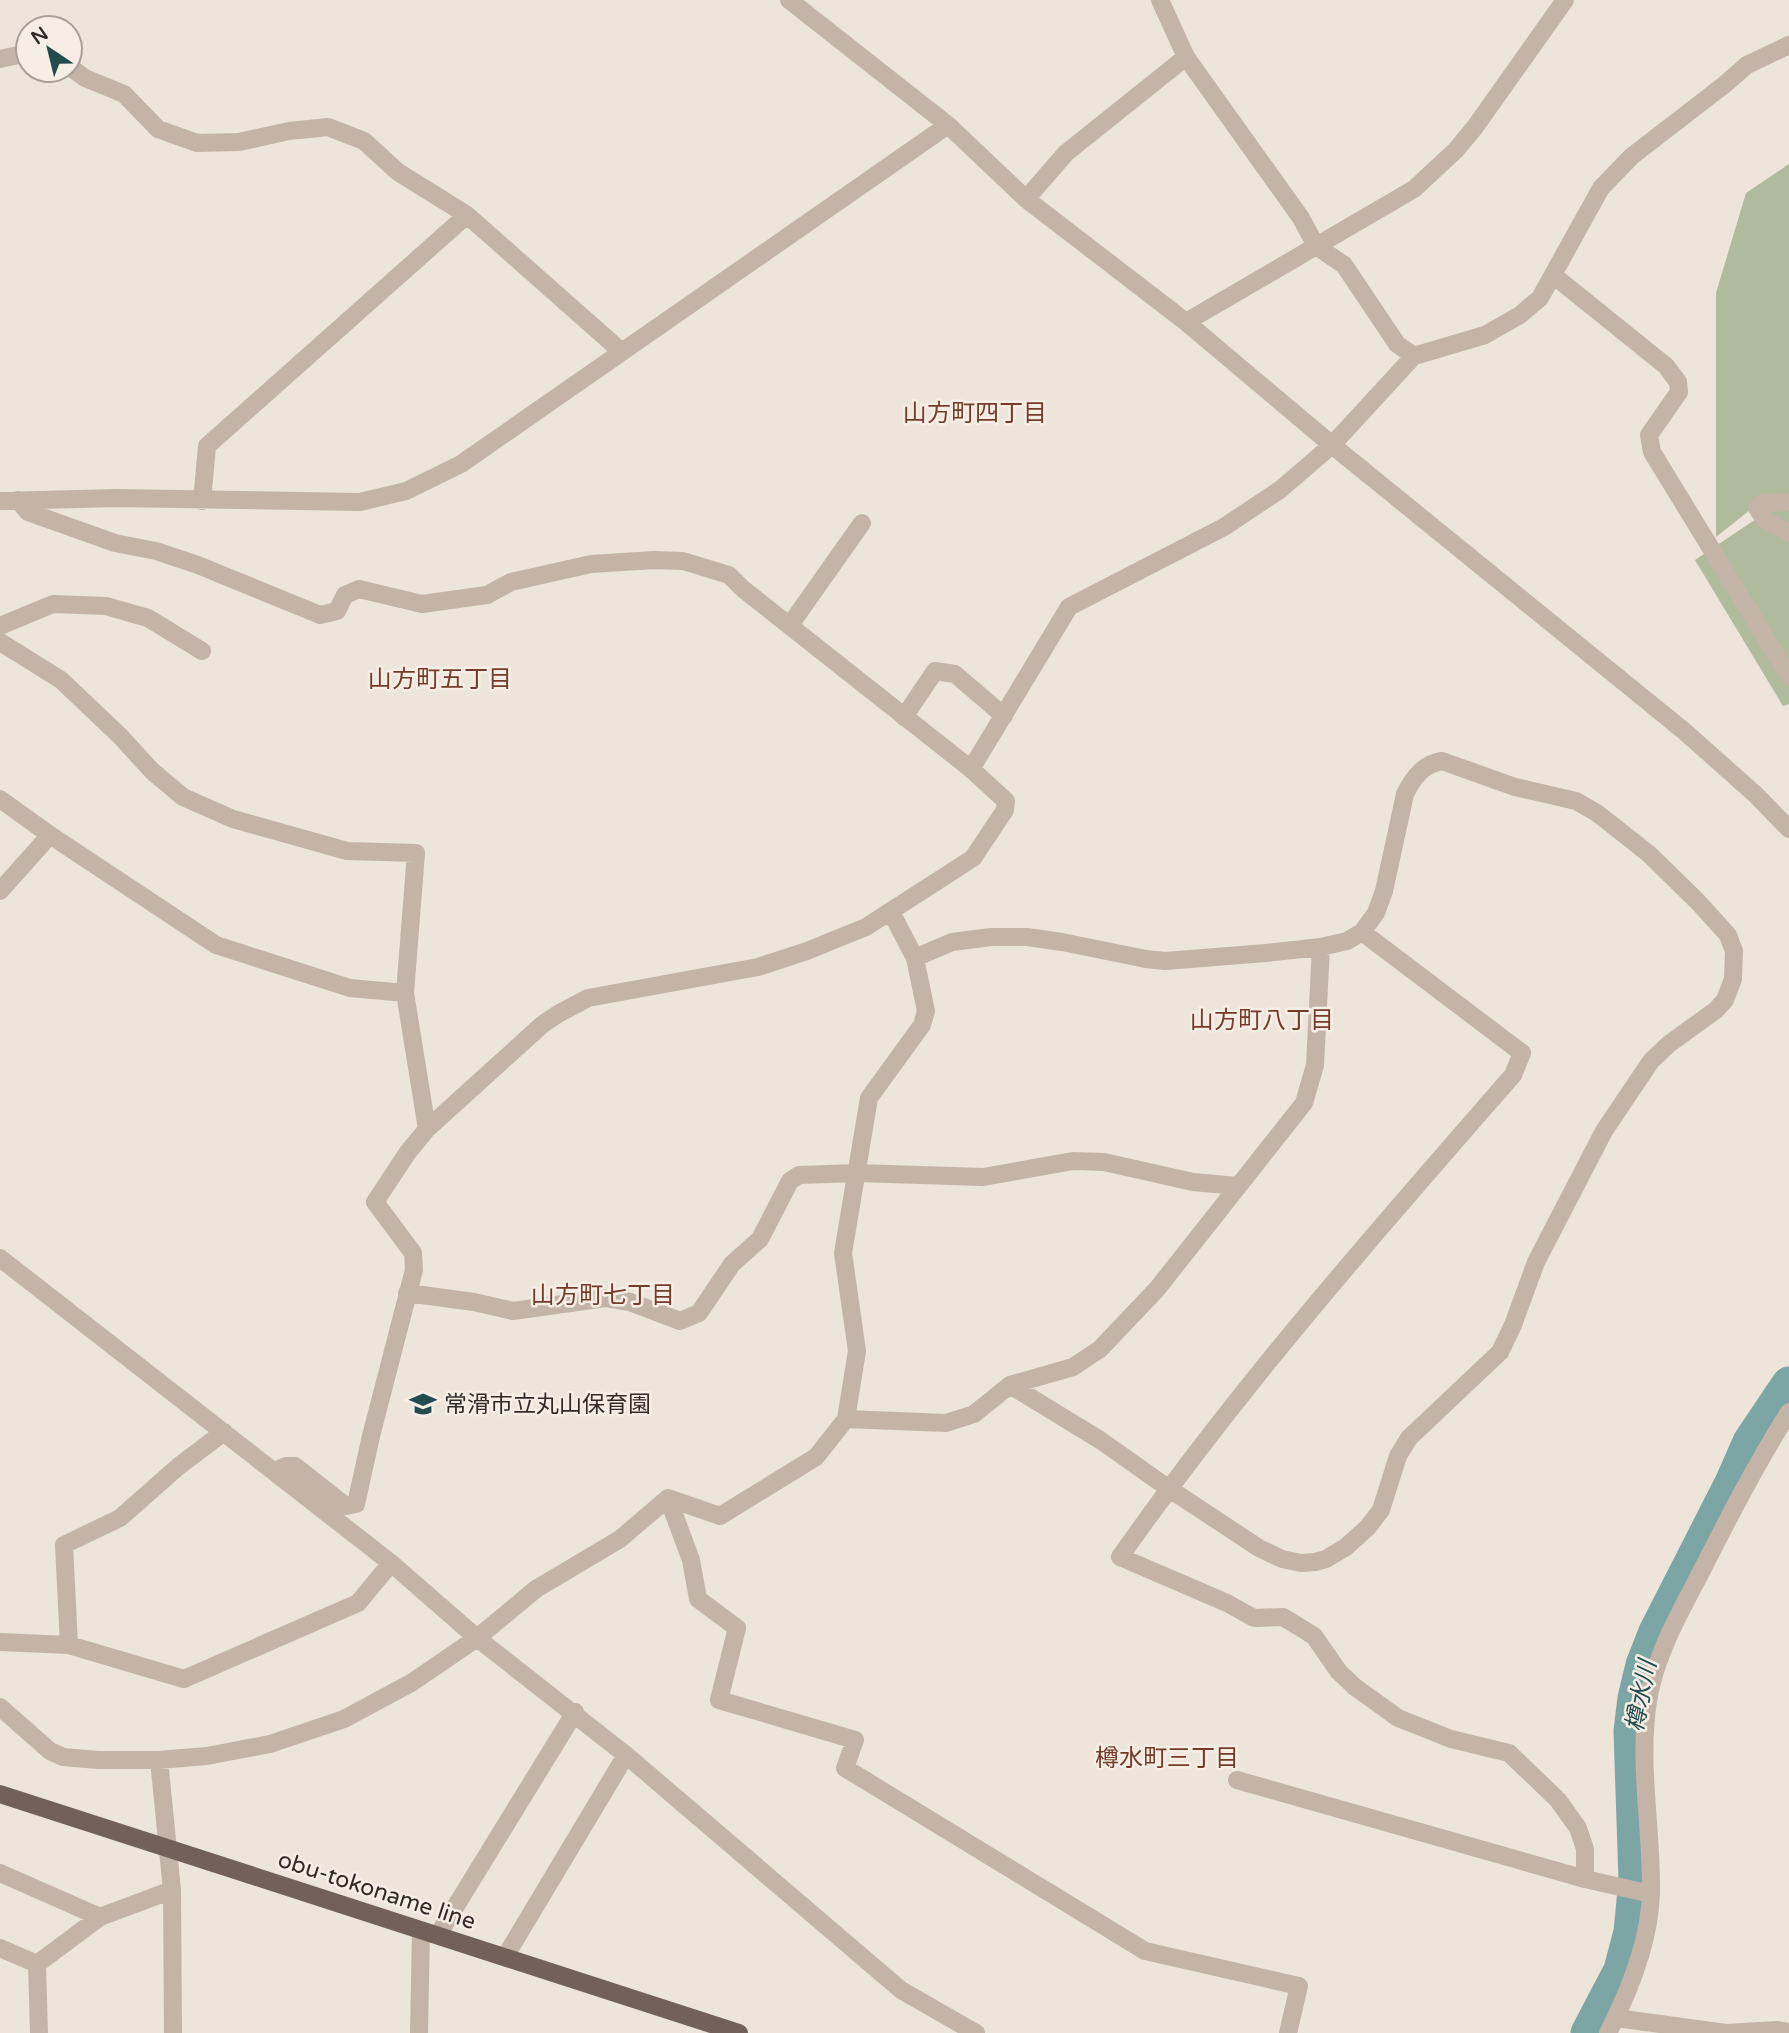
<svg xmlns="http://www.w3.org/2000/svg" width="1789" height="2033" font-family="'Varela Round','Noto Sans JP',sans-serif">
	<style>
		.green { fill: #b0ba9c }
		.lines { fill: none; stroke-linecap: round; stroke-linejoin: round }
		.river { stroke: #7ca5a6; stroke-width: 35 }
		.minor { stroke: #c3b4a7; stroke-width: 18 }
		.major { stroke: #716159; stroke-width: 18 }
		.labels { text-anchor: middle; stroke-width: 5; stroke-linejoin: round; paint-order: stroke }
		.poi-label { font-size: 23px; fill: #312a27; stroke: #f6eee5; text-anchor: start }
		.street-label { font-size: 23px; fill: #312a27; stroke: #f6eee5 }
		.neighbourhood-label { font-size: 24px; fill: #753b2a; stroke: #f6eee5 }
		.water-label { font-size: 24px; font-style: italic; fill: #224b4d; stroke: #f6eee5 }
	</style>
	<rect width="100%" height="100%" fill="#ede4da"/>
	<path class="green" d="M1789,164V527L1750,510L1716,537V293L1746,193Z
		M1759,517L1789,536V704L1783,706L1695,560Z"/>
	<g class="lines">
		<path class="river" d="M1588,2033L1621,1970L1631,1932L1636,1880L1631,1731L1635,1698L1643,1665L1656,1632L1732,1483L1750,1442L1789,1384"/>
		<path class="minor" d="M789,0L948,125L1026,199L1186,322L1332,445L1684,731L1756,795L1789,829
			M1160,0L1186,57L1301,218L1316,246L1344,265L1397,344L1414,356
			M0,59L28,53
			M70,67L85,78L124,94L158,129L197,143L239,142L289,131L328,127L364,141L398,172L467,215L622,352
			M1026,199L1066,153L1186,57
			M1553,275L1666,366L1678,382L1679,392L1649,435L1652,452L1789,676
			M1186,322L1414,189L1456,150L1475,127L1565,0
			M18,500L28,512L115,543L156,551L198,565L320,615L337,611L345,595L359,589L422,604L487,595L511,582L591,564L654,560L683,561L729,575L743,589L971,769L1006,801L1005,810L973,858L866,927L807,951L758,967L588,998L558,1014L543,1024L427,1129L408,1152L375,1202L413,1253L414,1270L371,1436L356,1504L346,1506L295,1466H286L275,1471
			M0,501L117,498L360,502L406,491L461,464L948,125
			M202,501L207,446L467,215
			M1789,502L1762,503L1757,508L1764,519L1789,533
			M790,625L862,523
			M0,626L53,604L106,606L148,618L202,651
			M0,642L61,680L120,736L152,771L183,797L233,819L347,851L416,853L405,993L427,1129
			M904,717L935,671L955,674L1004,716
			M971,769L1069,607L1224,527L1281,489L1332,445L1414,356L1485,335L1520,315L1540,298L1601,188L1632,156L1724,85L1747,65L1789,45
			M0,799L50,835L216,945L350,988L405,993
			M0,891L50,835
			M1362,932L1522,1053L1513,1075C1377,1231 1239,1387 1120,1557L1227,1603L1254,1618L1283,1617L1314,1636L1339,1672L1355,1687L1398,1718L1451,1739L1509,1753L1558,1800L1578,1828L1585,1849V1879
			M915,958L952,942L991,937H1027L1062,942L1146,959L1165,961L1266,953L1321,947L1347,941L1362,932L1376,913L1384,891L1405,794C1413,778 1423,764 1442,761L1515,787L1576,801L1597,813L1649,854L1698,902L1728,935L1734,951L1733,979L1725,1000L1716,1010L1669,1044L1651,1061L1604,1131L1536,1262L1513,1325L1500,1352L1409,1438L1398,1456L1381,1510L1368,1527L1346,1547L1326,1559L1315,1562L1301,1563L1282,1559L1259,1548L1168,1488L1100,1440L1010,1385
			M0,1258L391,1563L477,1638L626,1755L901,1990L976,2033
			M407,1293L474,1302L513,1311L606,1298L630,1302L680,1321L699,1313L732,1264L760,1239L790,1181L799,1175L857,1173L983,1177L1073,1161L1104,1162L1193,1182L1237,1186
			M846,1419L946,1423L974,1414L1010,1385L1073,1367L1100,1349L1157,1289L1304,1103L1315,1065L1321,947
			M668,1498L691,1560L698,1599L737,1628L719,1700L855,1740L845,1768L1145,1951L1299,1986L1288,2033
			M668,1498L720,1516L816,1457L846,1419L857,1351L843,1253L869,1098L922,1025L926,1011L915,958L891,912
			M0,1642L69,1645L184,1679L358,1603L391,1563
			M69,1645L64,1545L120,1518L179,1466L224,1432
			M0,1707L50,1751L63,1757L98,1760H159L207,1756L270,1744L344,1719L411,1683L477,1638L536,1589L620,1539L668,1498
			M159,1760L172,1890L173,2033
			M1237,1780L1585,1879L1651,1894
			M0,1873L100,1917
			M438,1935L575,1712
			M0,1948L37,1964
			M505,1957L626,1755
			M1616,2018L1726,2033L1777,2030L1789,2032
			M39,2033L37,1964L100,1917L172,1890
			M419,2033L421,1931
			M1608,2033C1630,1990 1650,1941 1651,1892C1652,1829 1638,1764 1648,1701C1655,1656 1679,1614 1700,1574C1728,1519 1756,1464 1789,1412"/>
		<path class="major" d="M0,1794L739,2033"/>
	</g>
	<defs>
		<g id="school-bare" transform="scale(2.1)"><path d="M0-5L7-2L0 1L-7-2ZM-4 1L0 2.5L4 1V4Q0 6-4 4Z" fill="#224b4d" stroke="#f6eee5" stroke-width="2.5" paint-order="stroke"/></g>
	</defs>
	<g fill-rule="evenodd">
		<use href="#school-bare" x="423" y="1404"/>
	</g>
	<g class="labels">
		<g class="poi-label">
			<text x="444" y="1412">常滑市立丸山保育園</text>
		</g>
		<g class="street-label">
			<text transform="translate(377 1890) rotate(18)" y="8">obu-tokoname line</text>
		</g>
		<g class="neighbourhood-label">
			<text x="975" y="421">山方町四丁目</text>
			<text x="440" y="687">山方町五丁目</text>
			<text x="1262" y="1028">山方町八丁目</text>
			<text x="603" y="1303">山方町七丁目</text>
			<text x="1167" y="1766">樽水町三丁目</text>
		</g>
		<g class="water-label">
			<text transform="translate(1641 1696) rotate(-79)" y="8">樽水川</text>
		</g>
	</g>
	<g transform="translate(49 49) rotate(325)"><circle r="33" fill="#f6eee5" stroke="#a7a099" stroke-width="2"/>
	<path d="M0-5L12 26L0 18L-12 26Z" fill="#224b4d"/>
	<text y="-10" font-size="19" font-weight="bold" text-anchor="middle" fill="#312a27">N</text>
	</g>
</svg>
